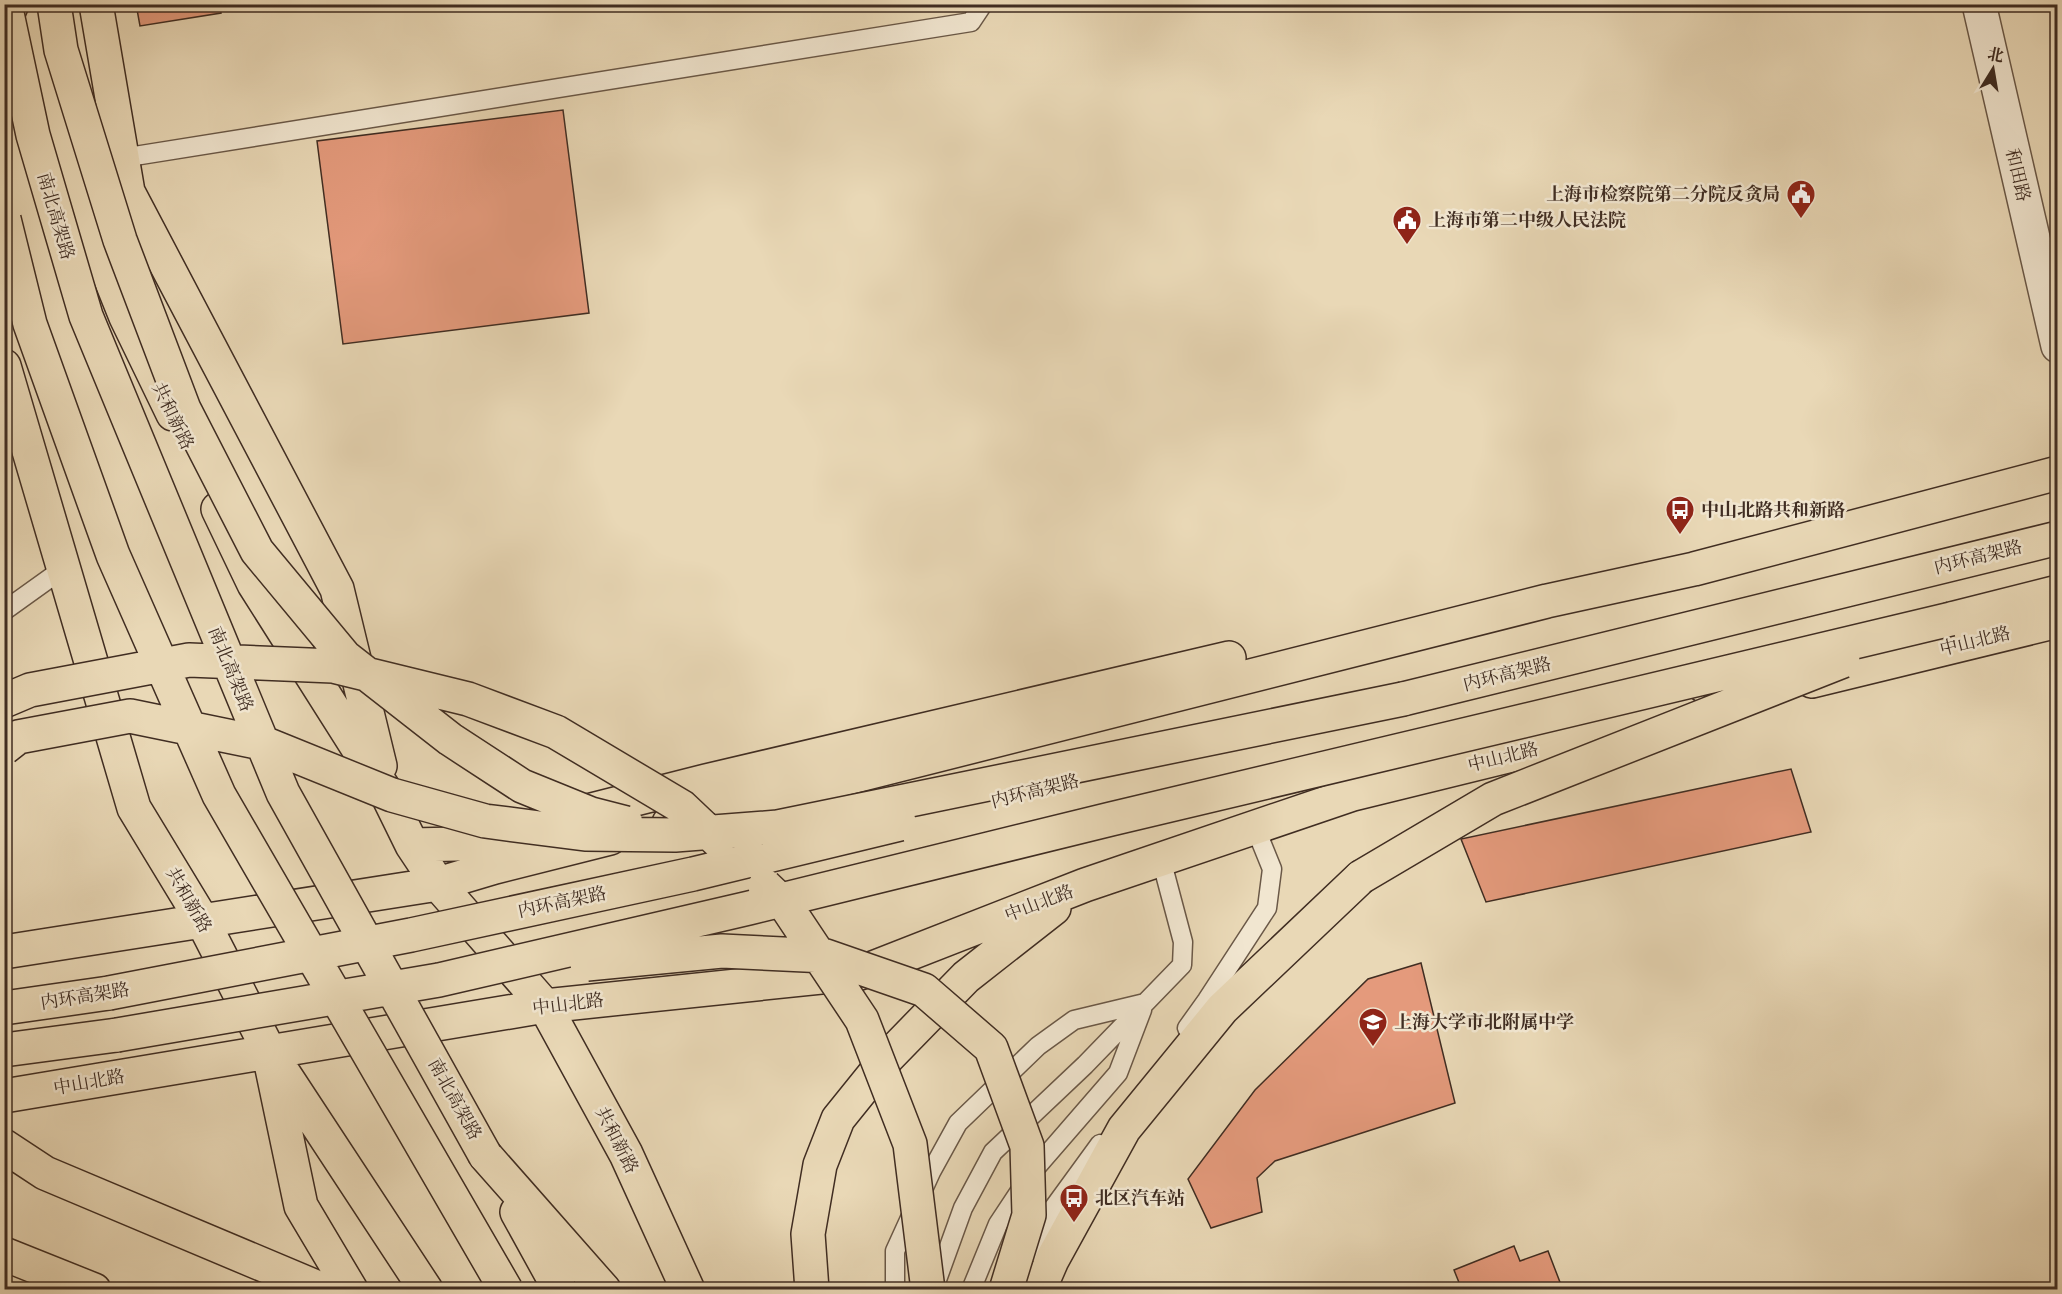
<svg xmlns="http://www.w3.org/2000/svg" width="2062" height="1294" font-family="'IM FELL Great Primer','Noto Serif SC',serif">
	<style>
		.building { fill: #e49a7c; stroke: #402d22; stroke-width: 1.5 }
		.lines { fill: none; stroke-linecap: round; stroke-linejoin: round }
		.service-casing { stroke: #6a5847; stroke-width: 21 }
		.minor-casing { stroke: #6a5847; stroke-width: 36 }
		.primary-casing { stroke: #402d22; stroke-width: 36 }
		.trunk-casing { stroke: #402d22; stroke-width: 36 }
		.service { stroke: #f1e6d0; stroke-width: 18 }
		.minor { stroke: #f1e6d0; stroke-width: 33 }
		.primary { stroke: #e9d8b6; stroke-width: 33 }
		.trunk { stroke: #e9d8b6; stroke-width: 33 }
		.trunk-bridge-casing { stroke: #402d22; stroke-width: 36; stroke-linecap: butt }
		.trunk-bridge { stroke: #e9d8b6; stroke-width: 33 }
		.labels { text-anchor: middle; stroke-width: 5; stroke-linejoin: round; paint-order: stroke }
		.street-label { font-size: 18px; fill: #402d22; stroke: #f1e6d0 }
		.poi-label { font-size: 18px; font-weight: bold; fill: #402d22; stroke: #f1e6d0; text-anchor: start }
	</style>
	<rect width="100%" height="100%" fill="#e9d8b6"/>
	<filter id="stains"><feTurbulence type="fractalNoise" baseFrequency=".00333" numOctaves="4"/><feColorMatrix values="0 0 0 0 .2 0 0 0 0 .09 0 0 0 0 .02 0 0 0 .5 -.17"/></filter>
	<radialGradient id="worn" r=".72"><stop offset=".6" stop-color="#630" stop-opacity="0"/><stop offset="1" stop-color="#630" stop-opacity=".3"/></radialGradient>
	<path class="building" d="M136,4H220L221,13L140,26Z
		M563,110L589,313L343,344L317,141Z
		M1791,769L1811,832L1486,902L1461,839Z
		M1421,963L1455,1103L1275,1161L1257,1178L1262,1212L1211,1228L1188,1179L1255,1090L1368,979Z
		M1514,1246L1520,1261L1548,1251L1563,1290H1462L1454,1270Z"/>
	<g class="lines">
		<g class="service-casing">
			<path id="service" d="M122,158L971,22L983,4
				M4,611L64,568
				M1187,1028L1207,1000L1267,908L1272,869L1255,827
				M1032,1252L1049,1214L1100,1144
				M934,1288L963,1208L993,1152L1085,1065L1182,965L1183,942L1161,859
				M895,1290V1251L931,1172L958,1123L1038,1046L1074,1020L1145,1003
				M971,1290L998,1224L1033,1171L1118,1073L1142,1010"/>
		</g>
		<g class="minor-casing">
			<path id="minor" d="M1979,4L2058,346"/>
		</g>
		<g class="primary-casing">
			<path id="primary" d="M96,4L128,192L337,589L380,766
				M42,21L46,57L89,225L126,317L173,414
				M4,366L134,808L202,920L269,1051L426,1290
				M218,509L254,584L387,794L412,845L438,884L545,1006L626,1154L688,1290
				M1812,681L2058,621
				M572,815L706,781L1229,658
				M669,823L1547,601L1694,569L2058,473
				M412,845L457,844L525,827
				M4,952L438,884L495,867L610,838
				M272,1068L301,1206L351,1290
				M4,1096L545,1006L860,973L1085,885L1353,794L1683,713
				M812,1290L808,1234L820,1165L838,1119L888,1057L966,977L1054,908"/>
		</g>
		<g class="trunk-casing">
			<path id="trunk" d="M1951,619L2058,592
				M1403,699L2058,538
				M4,1008L109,993
				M4,1050L117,1035
				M4,1146L45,1173L323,1290
				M485,1155L604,1290
				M517,1212L560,1290
				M4,1254L94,1290
				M1039,1290L1052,1260L1124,1129L1222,1009L1361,877"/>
		</g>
		<use href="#service" class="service"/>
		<use href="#minor" class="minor"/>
		<use href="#primary" class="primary"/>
		<use href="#trunk" class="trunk"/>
		<g class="trunk-bridge-casing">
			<path id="trunk-bridge" d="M5,4L33,135L86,316L283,793L485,1155
				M54,4L61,50L120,240L184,409L257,551L345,657L450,739L522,786L591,814L626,823
				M4,219L30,324L113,555L219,795L506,1290
				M4,701L30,690L189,660L333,666L468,699L556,732L682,807L719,842
				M4,748L18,737L130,716L266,744L392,795L485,821L585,834L675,835L778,827L1403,699
				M1361,877L1493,799L1843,661
				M765,886L786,906L862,1020L910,1144L928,1290
				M587,964L722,951L826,956L924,990L991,1048L1027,1146L1029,1215L1006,1290
				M109,993L411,935L693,874L900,824
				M117,1035L439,980L749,908L1111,819L1951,619"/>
		</g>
		<use href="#trunk-bridge" class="trunk-bridge"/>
	</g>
	<defs>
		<g id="civic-pin" transform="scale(1.5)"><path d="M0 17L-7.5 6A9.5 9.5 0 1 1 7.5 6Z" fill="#8f2418" stroke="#f1e6d0"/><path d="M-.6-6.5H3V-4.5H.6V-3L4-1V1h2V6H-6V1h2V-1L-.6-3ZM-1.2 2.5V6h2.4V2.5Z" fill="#fff"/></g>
		<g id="bus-pin" transform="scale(1.5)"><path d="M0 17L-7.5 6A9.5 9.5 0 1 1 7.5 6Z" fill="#8f2418" stroke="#f1e6d0"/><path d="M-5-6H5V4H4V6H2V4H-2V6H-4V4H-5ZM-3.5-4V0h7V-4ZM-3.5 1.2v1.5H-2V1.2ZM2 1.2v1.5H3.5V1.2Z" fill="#fff"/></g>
		<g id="school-pin" transform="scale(1.5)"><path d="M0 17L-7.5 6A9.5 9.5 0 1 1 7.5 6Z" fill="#8f2418" stroke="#f1e6d0"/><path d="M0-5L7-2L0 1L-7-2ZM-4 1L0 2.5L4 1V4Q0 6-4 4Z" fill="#fff"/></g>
	</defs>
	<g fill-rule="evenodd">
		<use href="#civic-pin" x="1801" y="194"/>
		<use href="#civic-pin" x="1407" y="220"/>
		<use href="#bus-pin" x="1680" y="510"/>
		<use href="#school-pin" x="1373" y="1022"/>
		<use href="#bus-pin" x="1074" y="1198"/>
	</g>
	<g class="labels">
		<g class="street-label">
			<text transform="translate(2018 175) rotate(77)" y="6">和田路</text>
			<text transform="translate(56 216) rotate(74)" y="6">南北高架路</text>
			<text transform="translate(173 416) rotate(64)" y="6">共和新路</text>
			<text transform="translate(1978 557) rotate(-14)" y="6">内环高架路</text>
			<text transform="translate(1975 641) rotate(-14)" y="6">中山北路</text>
			<text transform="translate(231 669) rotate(68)" y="6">南北高架路</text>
			<text transform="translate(1507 674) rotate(-14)" y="6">内环高架路</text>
			<text transform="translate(1503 757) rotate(-14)" y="6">中山北路</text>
			<text transform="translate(1035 791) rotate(-14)" y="6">内环高架路</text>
			<text transform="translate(189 900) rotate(60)" y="6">共和新路</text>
			<text transform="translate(562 902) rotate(-12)" y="6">内环高架路</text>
			<text transform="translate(1039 903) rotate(-21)" y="6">中山北路</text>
			<text transform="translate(85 996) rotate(-9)" y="6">内环高架路</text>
			<text transform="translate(568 1004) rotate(-7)" y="6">中山北路</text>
			<text transform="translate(89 1082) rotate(-10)" y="6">中山北路</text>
			<text transform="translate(455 1099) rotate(61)" y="6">南北高架路</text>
			<text transform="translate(617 1140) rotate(63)" y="6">共和新路</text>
		</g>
		<g class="poi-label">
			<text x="1780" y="200" text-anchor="end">上海市检察院第二分院反贪局</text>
			<text x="1428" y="226">上海市第二中级人民法院</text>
			<text x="1701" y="516">中山北路共和新路</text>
			<text x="1394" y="1028">上海大学市北附属中学</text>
			<text x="1095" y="1204">北区汽车站</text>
		</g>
	</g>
	<rect width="2062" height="1294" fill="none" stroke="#e9d8b6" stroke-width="24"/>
	<rect x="6" y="6" width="2050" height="1282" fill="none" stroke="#402d22" stroke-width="3"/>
	<rect x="12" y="12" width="2038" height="1270" fill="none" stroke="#402d22" stroke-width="1.5"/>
	<g transform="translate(1993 69) rotate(11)" stroke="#f1e6d0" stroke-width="4.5" paint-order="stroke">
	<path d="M0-4.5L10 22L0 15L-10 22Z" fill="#402d22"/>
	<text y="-9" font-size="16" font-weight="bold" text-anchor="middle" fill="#402d22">北</text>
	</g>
	<rect width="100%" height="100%" filter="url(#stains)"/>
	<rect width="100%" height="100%" fill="url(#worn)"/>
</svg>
